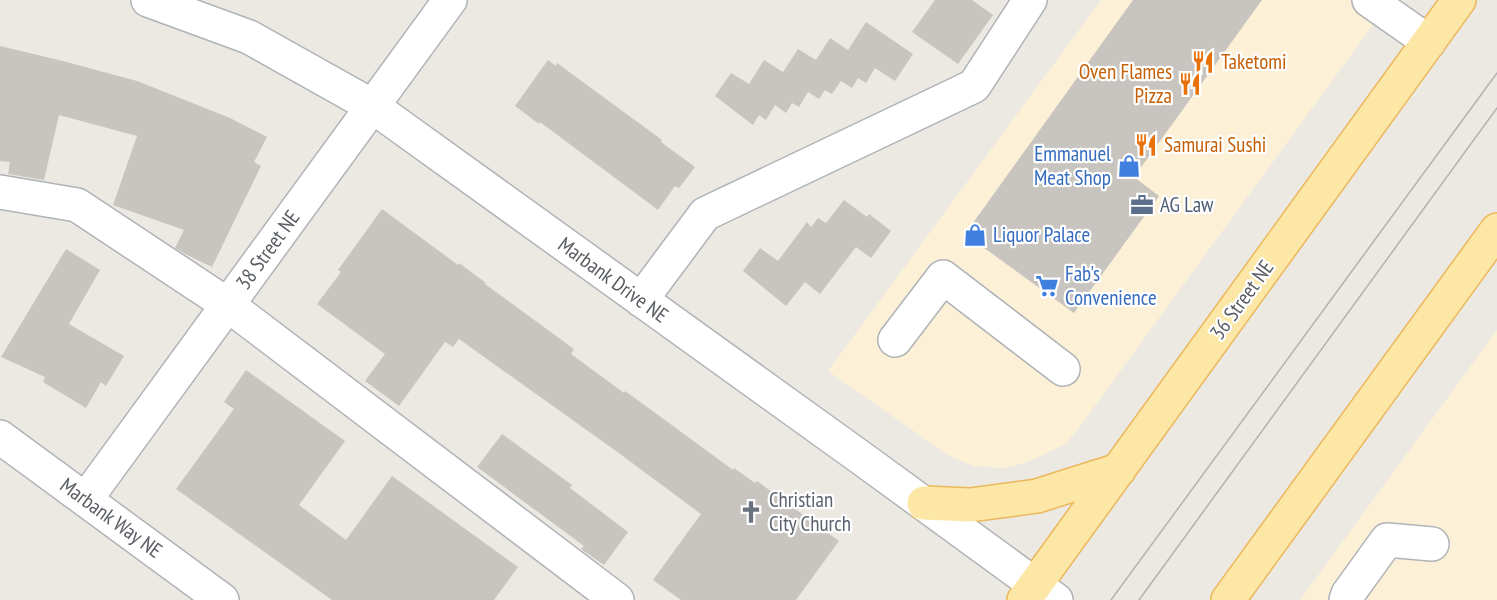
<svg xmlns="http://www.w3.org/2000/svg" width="1497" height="600" font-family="'PT Sans Narrow',sans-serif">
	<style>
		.commercial { fill: #fcf0d7 }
		.building { fill: #c8c4bf }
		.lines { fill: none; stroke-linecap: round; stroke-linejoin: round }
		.minor-casing { stroke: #afb3b7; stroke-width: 36 }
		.major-casing { stroke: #ecb75b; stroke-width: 36 }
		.minor { stroke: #fff; stroke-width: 33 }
		.major { stroke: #fce7a7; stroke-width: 33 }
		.tram { stroke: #b0b1b2; stroke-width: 1.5 }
		.labels { text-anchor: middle; stroke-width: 4.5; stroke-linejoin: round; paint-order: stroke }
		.food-label { font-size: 21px; fill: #c56008; stroke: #fff; text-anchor: start }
		.shop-label { font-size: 21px; fill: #366cbe; stroke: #fff; text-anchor: start }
		.service-label { font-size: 21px; fill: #4e5e75; stroke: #fff; text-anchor: start }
		.street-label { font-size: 21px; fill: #5a5e62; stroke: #fff }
		.worship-label { font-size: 21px; fill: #5b616d; stroke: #fff; text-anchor: start }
	</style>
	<rect width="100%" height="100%" fill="#ece9e2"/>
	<path class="commercial" d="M1101,0H1391L1081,425L1066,444L1028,462L1003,468L974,466L951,457L828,371Z
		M1497,330V600H1300Z"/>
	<path class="building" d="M935,0H972L993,15L958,64L912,32Z
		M1133,0H1262L1134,177L1159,196L1074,313L965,234Z
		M866,22L913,54L895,81L875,68L866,83L858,78L852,88L841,81L832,94L825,90L819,99L808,92L799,107L792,103L786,113L775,105L766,120L759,115L753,125L715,96L731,73L749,84L764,60L783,72L798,49L816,60L830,38L848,50Z
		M0,46L63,61L137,81L230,118L267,137L254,162L261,166L212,267L187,255L175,248L184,230L113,205L137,136L59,115L44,180L8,174L10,162L0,161Z
		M548,60L556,66L557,63L662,140L661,142L695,167L679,188L675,186L658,210L540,122L539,124L515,106Z
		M844,200L867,217L869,214L891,231L871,258L856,247L820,294L805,282L786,306L743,271L760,248L778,261L807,222L811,227L818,218L826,223Z
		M382,209L458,265L459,263L486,283L485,284L574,349L571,354L624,393L625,391L650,409L733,470L734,468L755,483L757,481L839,541L796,600H681L653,580L701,514L616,451L459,339L453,347L445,342L399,406L365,381L385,354L317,304L341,272L338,270Z
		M66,249L100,270L69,324L124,356L106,386L101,382L86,408L43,382L45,377L1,357Z
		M246,370L345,441L299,505L346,540L392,476L518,567L494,600H332L176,489L234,409L224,402Z
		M502,434L572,485L570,488L628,532L604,565L581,549L584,546L477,467Z"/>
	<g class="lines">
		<g class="minor-casing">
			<path id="minor" d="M148,0L249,37L372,106L864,460L1056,600
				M1369,0L1429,42
				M0,192L77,205L228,305L617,600
				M641,300L705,214L974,86L1030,0
				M895,340L943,277L1063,369
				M0,437L222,600
				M86,499L450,0
				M1346,600L1348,594L1387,540L1432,544"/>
		</g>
		<g class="major-casing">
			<path id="major" d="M924,503L970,505L1037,496L1119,470
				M1024,600L1459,0
				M1228,600L1497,230"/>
		</g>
		<use href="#minor" class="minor"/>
		<use href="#major" class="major"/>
		<path class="tram" d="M1111,600L1497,73
			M1139,600L1497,108"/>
	</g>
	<defs>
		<g id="restaurant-bare" transform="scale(1.8)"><path d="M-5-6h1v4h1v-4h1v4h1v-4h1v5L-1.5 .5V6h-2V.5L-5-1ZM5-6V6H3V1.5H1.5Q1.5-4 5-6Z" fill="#e8710a" stroke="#fff" stroke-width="2.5" paint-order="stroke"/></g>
		<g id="shop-bare" transform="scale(1.8)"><path d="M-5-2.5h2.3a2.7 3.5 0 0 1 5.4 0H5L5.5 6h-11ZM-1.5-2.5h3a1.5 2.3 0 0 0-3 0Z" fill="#3f7fe0" stroke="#fff" stroke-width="2.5" paint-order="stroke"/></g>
		<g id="office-bare" transform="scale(1.8)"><path d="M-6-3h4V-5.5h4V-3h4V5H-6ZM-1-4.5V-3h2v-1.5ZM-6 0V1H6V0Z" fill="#5c6f8a" stroke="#fff" stroke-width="2.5" paint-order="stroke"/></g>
		<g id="supermarket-bare" transform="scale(1.8)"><path d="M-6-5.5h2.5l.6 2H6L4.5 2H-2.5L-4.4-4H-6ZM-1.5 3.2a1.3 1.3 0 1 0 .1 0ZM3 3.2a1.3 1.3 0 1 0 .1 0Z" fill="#3f7fe0" stroke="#fff" stroke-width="2.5" paint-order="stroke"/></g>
		<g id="church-bare" transform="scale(1.8)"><path d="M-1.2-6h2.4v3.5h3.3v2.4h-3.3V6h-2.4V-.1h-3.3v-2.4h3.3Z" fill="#6b7280" stroke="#fff" stroke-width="2.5" paint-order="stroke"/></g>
	</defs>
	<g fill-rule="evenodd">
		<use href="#restaurant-bare" x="1203" y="62"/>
		<use href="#restaurant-bare" x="1190" y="84"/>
		<use href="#restaurant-bare" x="1146" y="145"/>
		<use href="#shop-bare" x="1129" y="166"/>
		<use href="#office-bare" x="1142" y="205"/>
		<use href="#shop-bare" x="975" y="235"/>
		<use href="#supermarket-bare" x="1047" y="286"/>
		<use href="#church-bare" x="751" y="512"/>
	</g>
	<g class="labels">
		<g class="food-label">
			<text x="1221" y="69">Taketomi</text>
			<text x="1172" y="79" text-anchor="end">Oven Flames<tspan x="1172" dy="24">Pizza</tspan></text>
			<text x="1164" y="152">Samurai Sushi</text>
		</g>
		<g class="shop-label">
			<text x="1111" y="161" text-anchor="end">Emmanuel<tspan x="1111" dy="24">Meat Shop</tspan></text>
			<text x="993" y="242">Liquor Palace</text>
			<text x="1065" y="281">Fab's<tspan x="1065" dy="24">Convenience</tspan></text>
		</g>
		<g class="service-label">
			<text x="1160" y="212">AG Law</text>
		</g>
		<g class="street-label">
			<text transform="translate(268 250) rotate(-54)" y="7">38 Street NE</text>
			<text transform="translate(613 280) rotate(36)" y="7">Marbank Drive NE</text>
			<text transform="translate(1242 300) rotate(-54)" y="7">36 Street NE</text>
			<text transform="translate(111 518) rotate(36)" y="7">Marbank Way NE</text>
		</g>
		<g class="worship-label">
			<text x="769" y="507">Christian<tspan x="769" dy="24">City Church</tspan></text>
		</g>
	</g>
</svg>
